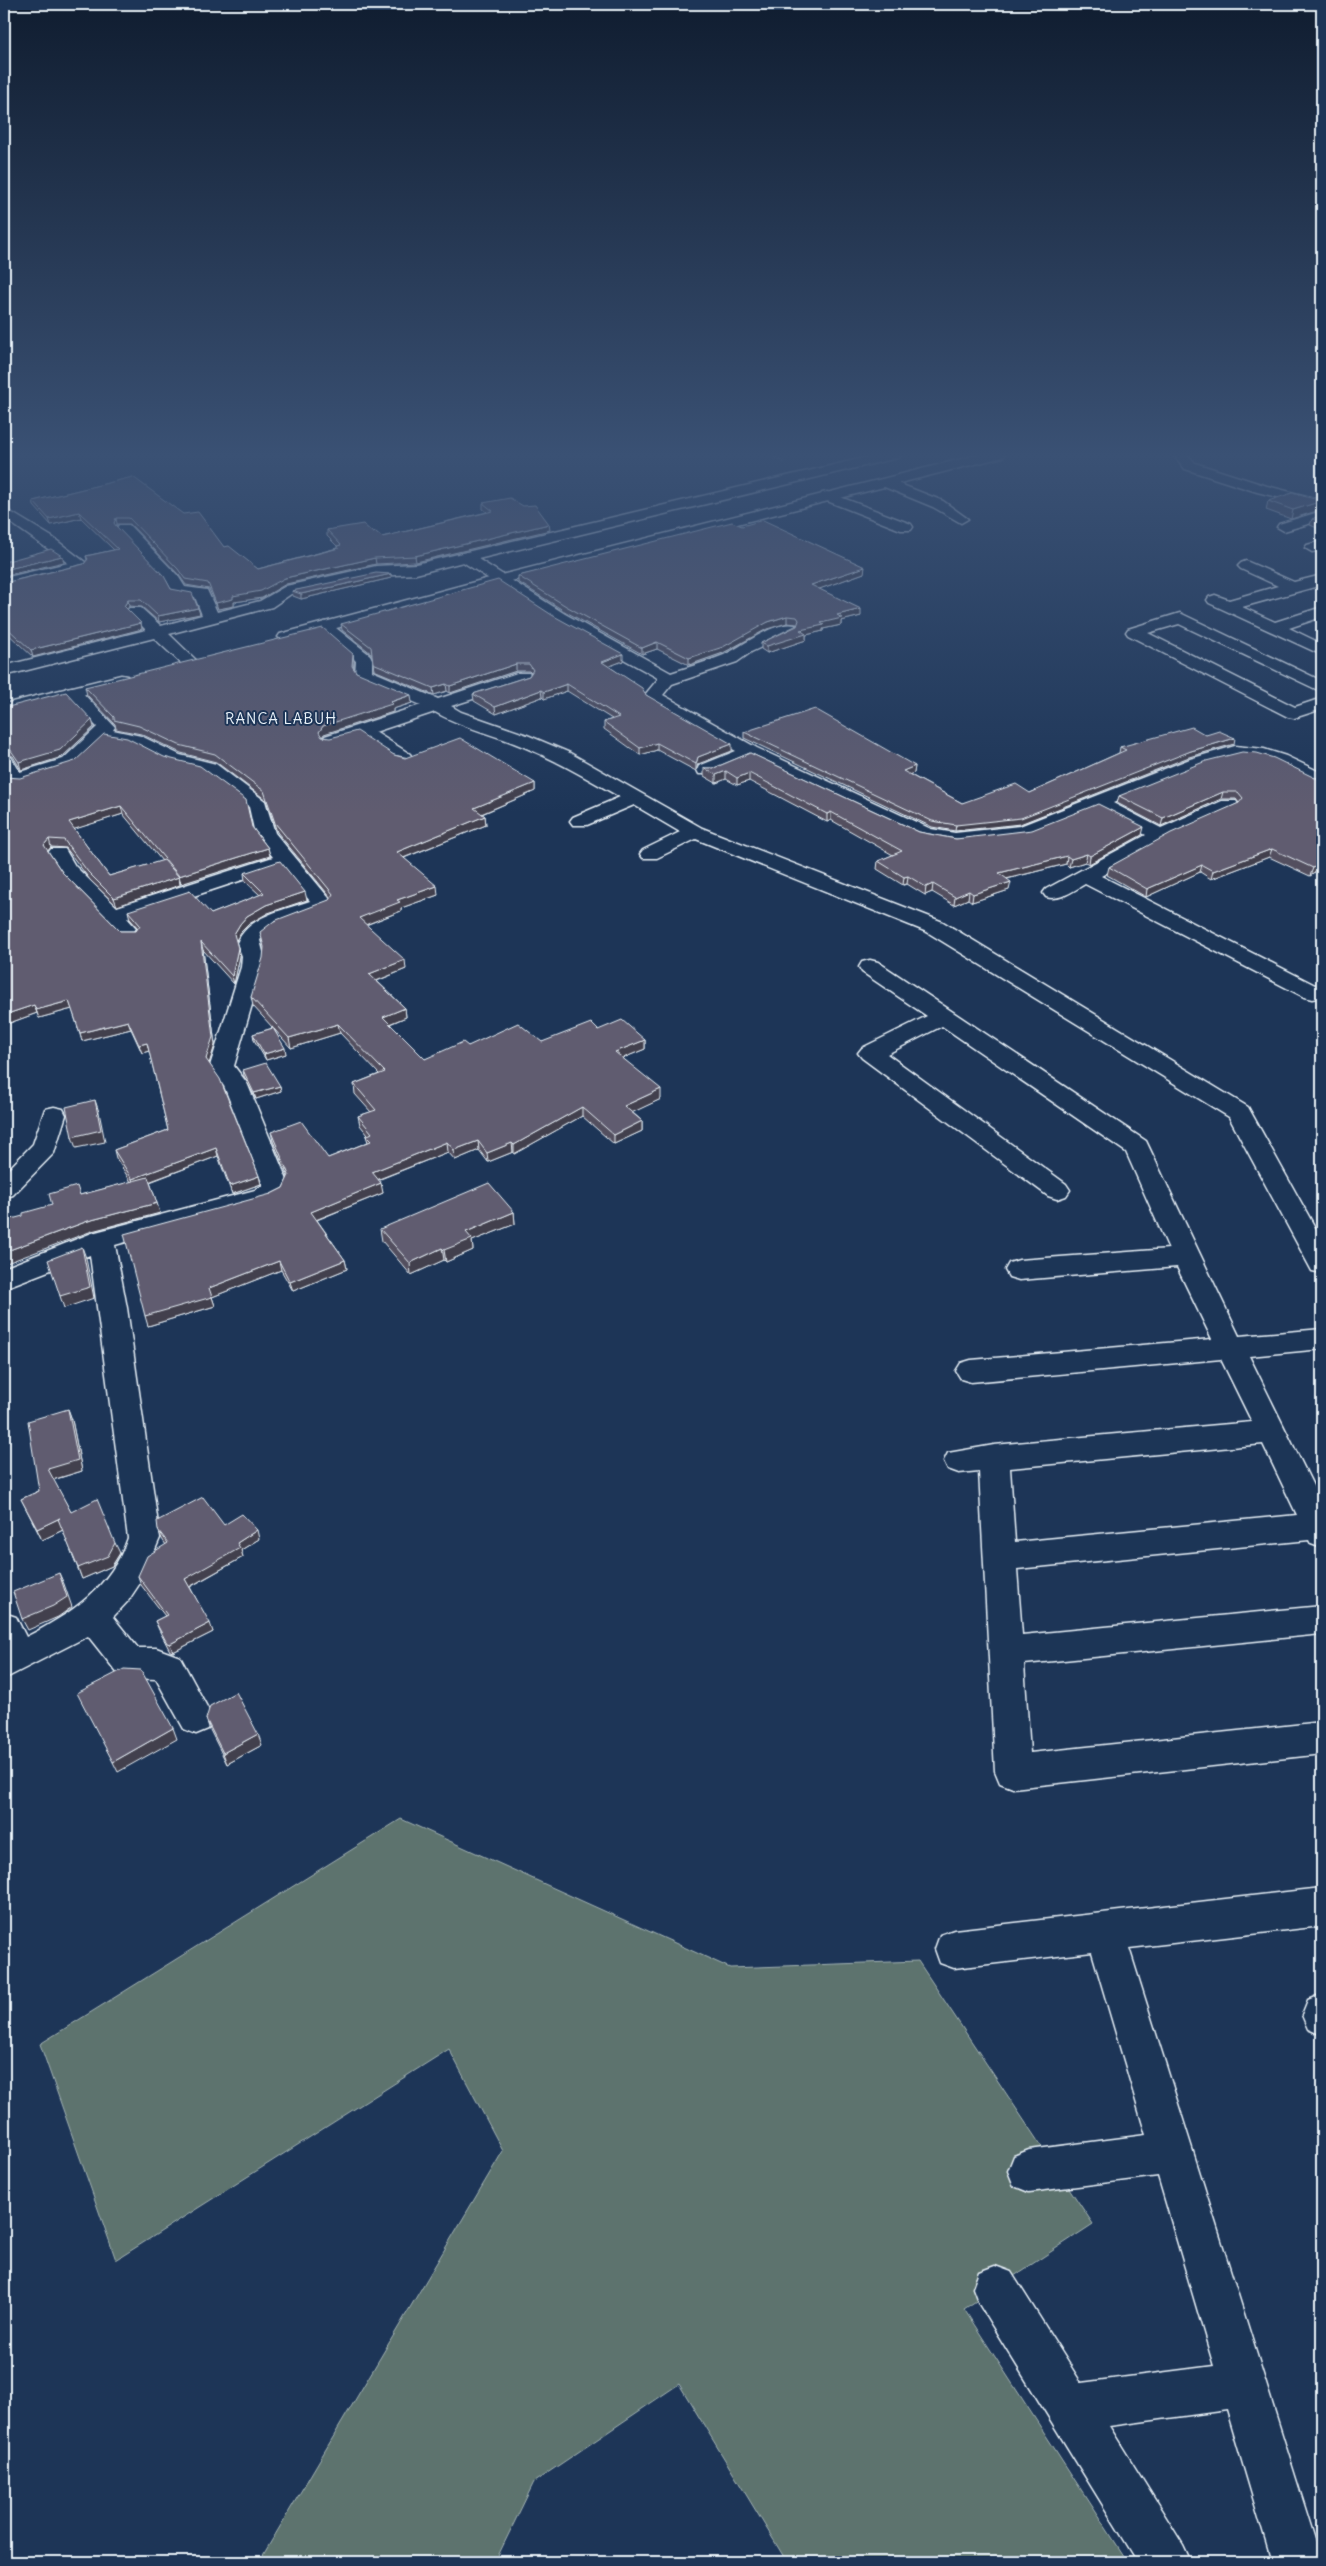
<svg xmlns="http://www.w3.org/2000/svg" width="1326" height="2566" font-family="Delius,sans-serif">
	<style>
		.green { fill: #5d736e; stroke: #a2b2b3 }
		.lines { fill: none; stroke-linecap: round; stroke-linejoin: round }
		.street-casing { stroke: #e8f1f8; stroke-width: 3 }
		.secondary-casing { stroke: #e8f1f8; stroke-width: 3 }
		.path { stroke: #e8f1f8; stroke-width: 2; stroke-dasharray: 2.5 2; stroke-linecap: butt }
		.street { fill: #1d3557; fill-rule: evenodd }
		.secondary { fill: #1d3557; fill-rule: evenodd }
		.wall { fill: #534f5f; stroke: #e8f1f8; fill-rule: evenodd }
		.shaded-wall { fill: #43404e; stroke: #e8f1f8 }
		.building { fill: #605c6f; stroke: #e8f1f8 }
		.labels { text-anchor: middle; stroke-width: 4; stroke-linejoin: round; paint-order: stroke }
		.far-quarter-label { font-size: 15px; letter-spacing: 1px; fill: #e8f1f8; stroke: #1d3557 }
	</style>
	<rect width="100%" height="100%" fill="#1d3557"/>
	<filter id="ink" filterUnits="userSpaceOnUse"><feTurbulence type="fractalNoise" baseFrequency=".02" numOctaves="2"/><feDisplacementMap in="SourceGraphic" scale="10" xChannelSelector="R" yChannelSelector="G"/><feConvolveMatrix kernelMatrix="1 2 1 2 8 2 1 2 1" color-interpolation-filters="sRGB"/></filter>
	<g filter="url(#ink)">
		<path class="green" d="M401,1819L730,1968L918,1961L1093,2224L964,2309L1128,2562H787L679,2384L534,2482L495,2562H259L503,2151L449,2049L116,2260L40,2044Z"/>
		<g class="lines">
			<g class="street-casing">
				<path id="street" d="M880,454H904L897,458L478,559L565,614L671,673C688,667 707,662 724,655C741,647 775,620 795,625L797,628L795,631L751,652L737,662L672,684L663,695L757,748L931,829L955,833L1020,826L1190,759L1235,746L1264,749L1286,756L1322,773V786C1299,780 1279,762 1255,758C1218,753 1149,789 1113,803L1161,828L1222,801H1236L1239,805L1236,809L1168,839L1101,876L1315,985L1322,983V997L1312,999L1304,997L1085,884C1073,891 1060,901 1046,897L1043,893L1046,889L1146,835L1096,810L1030,836L955,845L919,838L750,759L713,774H699L697,770L699,766L736,751L647,700L644,696L658,679L656,677L553,620L463,562L416,574L376,576L349,581L291,594L272,607L169,634L197,661L189,666L183,665L154,638L4,676V666L146,630L127,611L129,608H141L161,626L202,615L195,597L174,594L167,581L119,531L117,528L119,525H129L178,576L185,587L207,590L217,612L260,601L286,586L376,566L416,564Z
					M1173,454H1187L1195,463L1267,486L1322,500V508L1257,492L1185,469Z
					M887,479L943,501L968,519L961,523L933,507L882,486L880,483Z
					M827,492L911,524L913,527L911,530H901L822,499L820,496L822,493Z
					M4,508L52,537L85,562L88,565L85,568L4,588V578L68,563L4,518Z
					M1322,511V520L1284,531L1277,527L1279,524Z
					M1322,541V550L1312,552L1305,548L1307,545Z
					M1246,561L1294,582L1322,575V585L1242,607L1275,622L1322,607V617L1289,628L1322,644V655L1209,603L1207,600L1209,597L1215,595L1229,600L1278,586L1241,569L1238,566L1241,563Z
					M1180,613L1322,681V692L1179,624L1148,633L1295,707L1322,698V709L1294,718L1288,717L1128,635L1126,632L1128,629Z
					M325,622L331,624L370,655L372,659V671L438,699L517,673H529L532,677L529,681L451,706L461,712L527,735L570,753L702,828L943,922L1248,1107L1322,1240V1273L1312,1271L1229,1117L927,932L696,839L657,858H643L640,854L643,850L680,832L634,805L587,825H573L570,821L573,817L620,797C585,777 551,757 514,743C488,733 459,726 435,712L375,732L410,754L412,758L410,762H396L358,737L331,745L325,744L322,740L325,736L421,705L358,678L355,674L356,661L317,627Z
					M72,687L78,688L115,727L113,730L141,736L180,755L216,764L265,801L275,833L333,903L330,907L275,928L260,940L264,956L263,967L234,1066L247,1083L289,1185L283,1196L273,1202L115,1245L127,1308L160,1538L142,1580L128,1601L113,1617L138,1648H156L180,1657L213,1718L208,1729L196,1734L184,1729L156,1679L130,1678L118,1674L88,1636L4,1679V1613L16,1617L26,1637C71,1614 111,1588 128,1538L90,1255L4,1288V1268L92,1233L255,1190L263,1185L224,1086L218,1080L210,1066L241,967L242,956L237,943C249,915 285,910 310,901L282,867L127,918L136,928L133,933L125,934L117,933L104,920L60,873L48,853L51,849H65L75,866L117,907L273,857L255,834L249,807L202,772L166,763L129,744L105,739L77,767L22,784H8L4,777V756L11,757L20,772L63,759L97,727L63,692L66,688Z
					M870,960L878,962L1146,1141L1239,1336L1322,1329V1349L1249,1356L1322,1504V1548L1311,1544L1309,1540L1017,1569L1022,1635L1322,1606V1634L1024,1664L1030,1753L1322,1722V1754L1013,1788L1000,1783L995,1771L979,1471L959,1473L948,1469L944,1461L948,1453L994,1445L1252,1422L1221,1359L971,1382L961,1379L956,1371L961,1363L971,1360L1212,1339L1177,1267L1019,1280L1009,1277L1005,1270L1009,1263L1019,1260L1169,1249L1126,1152L942,1026L887,1054L1066,1184L1070,1190L1066,1196L1057,1199L1048,1196L862,1058L858,1053L862,1048L927,1016L862,972L859,967L862,962ZM1263,1444L1297,1515L1015,1542L1010,1468Z
					M54,1107L63,1109L66,1115L54,1153L13,1195L4,1198V1174L33,1144L45,1109Z
					M1322,1888V1926L1129,1948L1322,2562H1272L1227,2410L1109,2426L1183,2545L1191,2562H1138L979,2304L973,2288L979,2272L995,2266L1011,2272L1081,2383L1214,2366L1158,2176L1029,2192L1014,2186L1008,2171L1014,2156L1029,2150L1146,2135L1092,1952L954,1968L940,1963L935,1949L940,1935L954,1930Z
					M1322,1994V2035L1308,2029L1302,2015L1308,2000Z"/>
			</g>
			<g class="secondary-casing">
				<path id="secondary" d="M981,454H1005L1003,457L503,583L292,640L286,642L278,637L280,634L493,577Z
					M121,675L127,676L130,680L127,684L4,714V704Z"/>
			</g>
			<path class="path" d="M766,454L784,462"/>
			<use href="#street" class="street"/>
			<use href="#secondary" class="secondary"/>
		</g>
		<path class="wall" d="M133,477L224,547L258,569L337,548V546L327,536V530L373,533L382,537L487,512L483,509V503L550,530L416,562L376,564L286,584L262,598L234,602V606L218,609L209,589L186,585L179,575L130,524H117L116,527L171,589L198,608L200,614L159,622L142,607L129,606L127,609L141,623L142,629L33,657L4,630V583L84,564L87,560L86,556L114,550L81,518L51,525L34,506L33,501Z
			M1268,501H1322V503L1320,510L1291,519L1266,510Z
			M1322,515V530L1310,525L1312,519Z
			M742,526L864,573L819,589L861,616L841,621V625L823,629V631L806,635V640L767,653L761,649V643L797,625V624L787,623L767,629L723,653L689,665L657,649L642,654L566,612L518,582V576Z
			M391,574V578L301,599L293,596L292,591Z
			M341,624L623,661L609,666L646,695L732,751L698,764L696,771L657,750L640,755L604,729V722L612,719L567,691L544,699L542,697L496,714L474,701L473,694L529,676L531,673L529,671H516L450,693L447,691L434,695L374,670L372,654L342,630Z
			M353,654L354,662V668L356,672L412,703L393,709V712L324,734L322,737L394,755L535,783V791L482,814L485,816L486,825L404,858L438,895L401,908V911L366,925L406,969L377,981L405,1008L406,1017L390,1024L425,1059L468,1046L542,1042L598,1030L645,1040V1049L623,1058L661,1099L632,1112L642,1121V1131L614,1144L582,1116L514,1154L513,1152L488,1162L479,1150L455,1160L448,1152L378,1180L383,1193L317,1220L345,1260L347,1269L293,1291L281,1270L212,1297L215,1306L148,1326L271,1194L283,1188L288,1177L273,1141L271,1132L328,1158L368,1142L366,1136L368,1135L360,1125L358,1116L371,1112L355,1094L354,1084L379,1074L340,1033L291,1048L274,1029L286,1054L266,1060L254,1040L253,1034L273,1028L253,1006L251,997L331,898L277,832L266,800L216,762L181,753L141,734L116,729L115,724L87,695L85,687Z
			M4,708L92,720L94,727L62,757L21,770L13,756L4,755Z
			M744,732L915,766L914,773L909,774L962,803L1030,793L1119,753L1120,747L1206,735L1234,744L1189,757L1020,824L955,831L932,827L744,738Z
			M750,753L919,832L956,839L1142,835L1089,864L1085,862L1069,867L1066,864L1007,879L1009,890L972,902L968,899L954,905L932,892L925,895L907,884L903,885L877,869L878,861L893,855L831,820L827,822L749,781L737,785L726,779L716,783L704,776V768H714Z
			M4,777L252,827L268,848L270,856L181,884L180,883V885L117,906L90,880L66,848L51,847L48,851L62,872L120,931H136L138,928L130,919L128,911L211,914L260,895L245,881L244,873L307,900L268,913L249,924L241,932L236,941L240,956L234,984L203,950L215,1045L209,1063L261,1184L232,1194L218,1156L150,1182L160,1213L92,1231L23,1216L80,1195L131,1182L116,1158L114,1150L168,1130L149,1051L142,1053L131,1029L82,1041L72,1009L39,1018L37,1013L4,1025ZM123,814L162,861L109,876L74,829Z
			M1315,778H1322V868L1310,876L1269,857L1211,879L1200,872L1146,897L1107,875L1109,867L1239,803L1236,799H1221L1161,826L1117,803L1119,796Z
			M243,1070L280,1086L281,1091L256,1099L244,1076Z
			M514,1212L515,1224L472,1241L473,1250L446,1262L444,1260L411,1275L382,1241L380,1229Z
			M68,1409L72,1420L82,1471L53,1480L71,1512L120,1553L112,1566L82,1579L63,1530L42,1540L21,1499L39,1491Z
			M224,1525L259,1539L241,1550L243,1557L190,1587L213,1632L173,1652L170,1651L159,1630L155,1621L165,1616L141,1585L138,1576L166,1545L162,1539L158,1530Z
			M206,1719L262,1745L227,1764L210,1730Z"/>
		<path class="shaded-wall" d="M1322,501L1320,510L1291,519L1293,510Z
			M79,512L81,518L51,525L49,519Z
			M116,518L117,524L115,529L114,523Z
			M549,524L550,530L416,562L415,556Z
			M62,556L64,562L4,576V570Z
			M375,558L376,564L286,584L262,598L234,602V606L218,609L216,603L233,596L285,578Z
			M865,567L864,573L811,592V585Z
			M391,574V578L301,599V594Z
			M128,600L129,606L126,612L124,606Z
			M198,608L200,614L159,622L158,616Z
			M861,609V616L841,621V625L823,629V631L806,635V640L767,653V646L800,630L821,623L837,615Z
			M787,616V623L767,629L723,653L689,665V658L768,622Z
			M141,623L142,629L33,657L31,650Z
			M657,642V649L642,654V648Z
			M353,654L354,662L353,674L352,666Z
			M623,654V661L602,669V662Z
			M516,664V671L450,693V686Z
			M446,684L447,691L434,695L433,688Z
			M567,684V691L544,699V692Z
			M541,690L542,697L496,714L495,707Z
			M411,695L412,703L393,709V712L324,734L320,740L319,732L323,726Z
			M92,720L94,727L62,757L21,770L19,762Z
			M1235,738L1234,744L1189,757L1020,824L955,831L956,825L1191,751Z
			M657,743V750L640,755V748Z
			M732,744V751L698,764L696,771V764L698,757Z
			M915,766L914,773L902,777L903,771Z
			M726,771V779L716,783V775Z
			M749,773V781L737,785V778Z
			M535,783V791L474,817V808Z
			M1223,792L1221,799L1161,826L1163,818Z
			M121,806L123,814L72,830L69,822Z
			M831,812V820L827,822V814Z
			M485,816L486,825L398,860L397,852Z
			M1144,827L1142,835L1089,864L1090,856Z
			M49,839L51,847L46,853L44,845Z
			M268,848L270,856L181,884L179,876Z
			M1272,849L1269,857L1211,879L1213,871Z
			M1087,854L1085,862L1069,867L1071,859Z
			M1067,856L1066,864L998,881L999,873Z
			M1322,862V868L1310,876L1313,868Z
			M1202,865L1200,872L1146,897L1147,889Z
			M908,876L907,884L903,885L904,877Z
			M179,877L180,885L117,906L114,898Z
			M1011,882L1009,890L972,902L973,894Z
			M933,884L932,892L925,895L926,887Z
			M437,886L438,895L401,908V911L360,927L359,918L397,900Z
			M969,891L968,899L954,905L955,897Z
			M305,892L307,900L268,913L249,924L241,932L235,942L234,934L240,924L247,916L266,905Z
			M201,942L203,950L215,1045L208,1067L206,1059Z
			M238,948L240,956L234,984L232,976Z
			M405,960L406,969L371,983L369,974Z
			M69,1001L72,1009L39,1018L36,1010Z
			M34,1005L37,1013L4,1025V1015Z
			M405,1008L406,1017L384,1026L383,1017Z
			M128,1021L131,1029L82,1041L80,1033Z
			M338,1024L340,1033L291,1048L289,1038Z
			M645,1040V1049L616,1061L615,1052Z
			M147,1043L149,1051L142,1053L139,1045Z
			M285,1048L286,1054L266,1060L264,1054Z
			M280,1086L281,1091L256,1099L254,1093Z
			M661,1089V1099L625,1116L624,1106Z
			M95,1100L99,1112L105,1142L76,1148L72,1137Z
			M582,1107V1116L514,1154V1145Z
			M642,1121V1131L614,1144V1135Z
			M478,1141L479,1150L455,1160L454,1150Z
			M447,1142L448,1152L374,1181L372,1172Z
			M512,1143L513,1152L488,1162L487,1153Z
			M216,1148L218,1156L135,1187L132,1179Z
			M259,1176L261,1184L232,1194L230,1186Z
			M381,1183L383,1193L313,1221L311,1212Z
			M157,1203L160,1213L92,1231L4,1264V1252L88,1221Z
			M514,1212L515,1224L472,1241L473,1250L446,1262L444,1250L466,1232Z
			M82,1247L86,1258L94,1298L64,1308L60,1296Z
			M442,1248L444,1260L411,1275L410,1263Z
			M345,1260L347,1269L293,1291L290,1282Z
			M279,1261L281,1270L212,1297L215,1306L148,1326L145,1316L209,1288Z
			M68,1409L72,1420L82,1471L52,1480L48,1469Z
			M60,1518L65,1529L42,1540L37,1529Z
			M257,1530L259,1539L241,1550L243,1557L189,1587L185,1579L237,1543Z
			M115,1543L120,1553L112,1566L82,1579L78,1568Z
			M59,1573L64,1584L72,1607L58,1617L28,1630L22,1619Z
			M210,1623L213,1632L173,1652L170,1644Z
			M173,1728L177,1739L118,1772L113,1762Z
			M258,1734L262,1745L227,1764L223,1753Z"/>
		<path class="building" d="M133,477L183,514L198,512L224,547L229,546L258,569L339,548L337,546L341,545L327,530L363,524L373,533L376,532L382,537L493,511L483,503L510,498L523,506L535,505L549,524L415,556L375,558L285,578L261,591L233,596V599L216,603L208,583L185,579L178,569L129,518H116L114,523L116,526L164,576L171,589L192,593L198,608L158,616L141,600H128L124,606L141,623L31,650L4,625V583L84,564L88,559L86,556L118,549L79,512L49,519L33,501Z
			M1292,493L1322,501L1293,510L1268,501Z
			M1322,515V522L1312,519Z
			M763,520L865,567L811,585L861,609L837,615L842,618L821,623L824,625L800,630L806,634L767,646L761,643L797,626L799,620L797,617L787,616L768,622L723,647L689,658L657,642L642,648L566,606L518,576L732,522L742,526Z
			M51,549L62,556L4,570V562Z
			M376,573L391,574L301,594L292,591Z
			M498,580L552,615L623,654L602,662L642,688L646,695L732,744L698,757L696,764L657,743L640,748L604,722L619,717L567,684L544,692L541,690L495,707L473,694L529,676L533,670L529,664H516L450,686L446,684L433,688L373,663L371,647L341,624Z
			M323,628L353,654L352,666L356,672L411,695L390,702L392,704L323,726L319,732L322,737L330,738L357,731L394,755L405,758L460,738L535,783L474,808L485,816L397,852L437,886L397,900L400,902L359,918L405,960L369,974L405,1008L383,1017L425,1059L463,1042L468,1046L518,1023L542,1042L591,1023L598,1030L622,1020L645,1040L615,1052L661,1089L624,1106L642,1121L614,1135L582,1107L514,1145L512,1143L487,1153L478,1141L454,1150L447,1142L372,1172L381,1183L311,1212L345,1260L290,1282L279,1261L209,1288L212,1297L145,1316L124,1234L271,1194L283,1188L289,1175L271,1132L301,1121L328,1158L371,1141L366,1136L372,1133L358,1116L376,1110L354,1084L385,1072L338,1024L289,1038L251,997L263,958L264,947L260,932L274,921L329,900L333,894L275,823L264,791L215,754L179,745L139,726L114,720V717L85,687Z
			M66,692L92,720L60,750L19,762L10,749L4,748V708Z
			M815,709L915,766L903,771L962,803L1016,784L1030,793L1126,750L1120,747L1192,727L1206,735L1219,731L1235,738L1191,751L1021,818L956,825L932,821L744,732Z
			M104,734L127,738L164,757L200,766L246,800L252,827L268,848L179,876L121,806L69,822L109,876L164,860L179,877L114,898L88,872L64,840L49,839L44,845L62,872L120,931H136L140,925L128,911L190,891L211,914L264,893L244,873L280,861L305,892L266,905L247,916L240,924L234,934L238,948L232,976L201,942L213,1037L206,1059L220,1079L259,1176L230,1186L216,1148L132,1179L114,1150L168,1130L147,1043L139,1045L128,1021L80,1033L69,1001L36,1010L34,1005L4,1015V777L20,778L75,761Z
			M1242,752L1257,753L1274,758L1315,778H1322V862L1313,868L1272,849L1213,871L1202,865L1147,889L1109,867L1171,833L1239,803L1243,798L1238,792H1223L1163,818L1119,796L1206,761Z
			M750,753L919,832L956,839L1032,830L1098,804L1144,827L1090,856L1087,854L1071,859L1067,856L999,873L1011,882L973,894L969,891L955,897L933,884L926,887L908,876L904,877L878,861L902,851L831,812L827,814L749,773L737,778L726,771L716,775L704,768H714Z
			M273,1028L285,1048L264,1054L253,1034Z
			M266,1063L280,1086L254,1093L243,1070Z
			M95,1100L101,1130L72,1137L66,1107Z
			M148,1177L157,1203L88,1221L4,1252V1221L23,1216V1213L52,1205L49,1194L77,1186L80,1195Z
			M489,1183L514,1212L466,1232L472,1239L444,1250L442,1248L410,1263L380,1229Z
			M82,1247L90,1287L60,1296L48,1260Z
			M68,1409L78,1460L48,1469L71,1512L97,1499L115,1543L108,1556L78,1568L58,1519L60,1518L37,1529L21,1499L39,1491L28,1421Z
			M203,1497L224,1525L242,1514L257,1530L237,1543L240,1548L185,1579L210,1623L170,1644L167,1643L155,1621L167,1615L138,1576L147,1556L168,1543L158,1530L157,1521Z
			M59,1573L67,1597L53,1606L22,1619L13,1592Z
			M124,1669L141,1670L173,1728L113,1762L77,1693Z
			M236,1692L258,1734L223,1753L206,1719L210,1706Z"/>
	</g>
	<linearGradient id="sky" x2="0" y2="1"><stop stop-color="#101d30"/><stop offset="0.56" stop-color="#3a5174"/><stop offset="1" stop-color="#3a5174" stop-opacity="0"/></linearGradient>
	<rect width="1326" height="813" fill="url(#sky)"/>
	<g class="labels">
		<g class="far-quarter-label">
			<text x="281" y="724">RANCA LABUH</text>
		</g>
	</g>
	<rect width="1326" height="2566" fill="none" stroke="#1d3557" stroke-width="20"/>
	<rect x="10" y="10" width="1306" height="2546" fill="none" stroke="#e8f1f8" stroke-width="2" filter="url(#ink)"/>
</svg>
